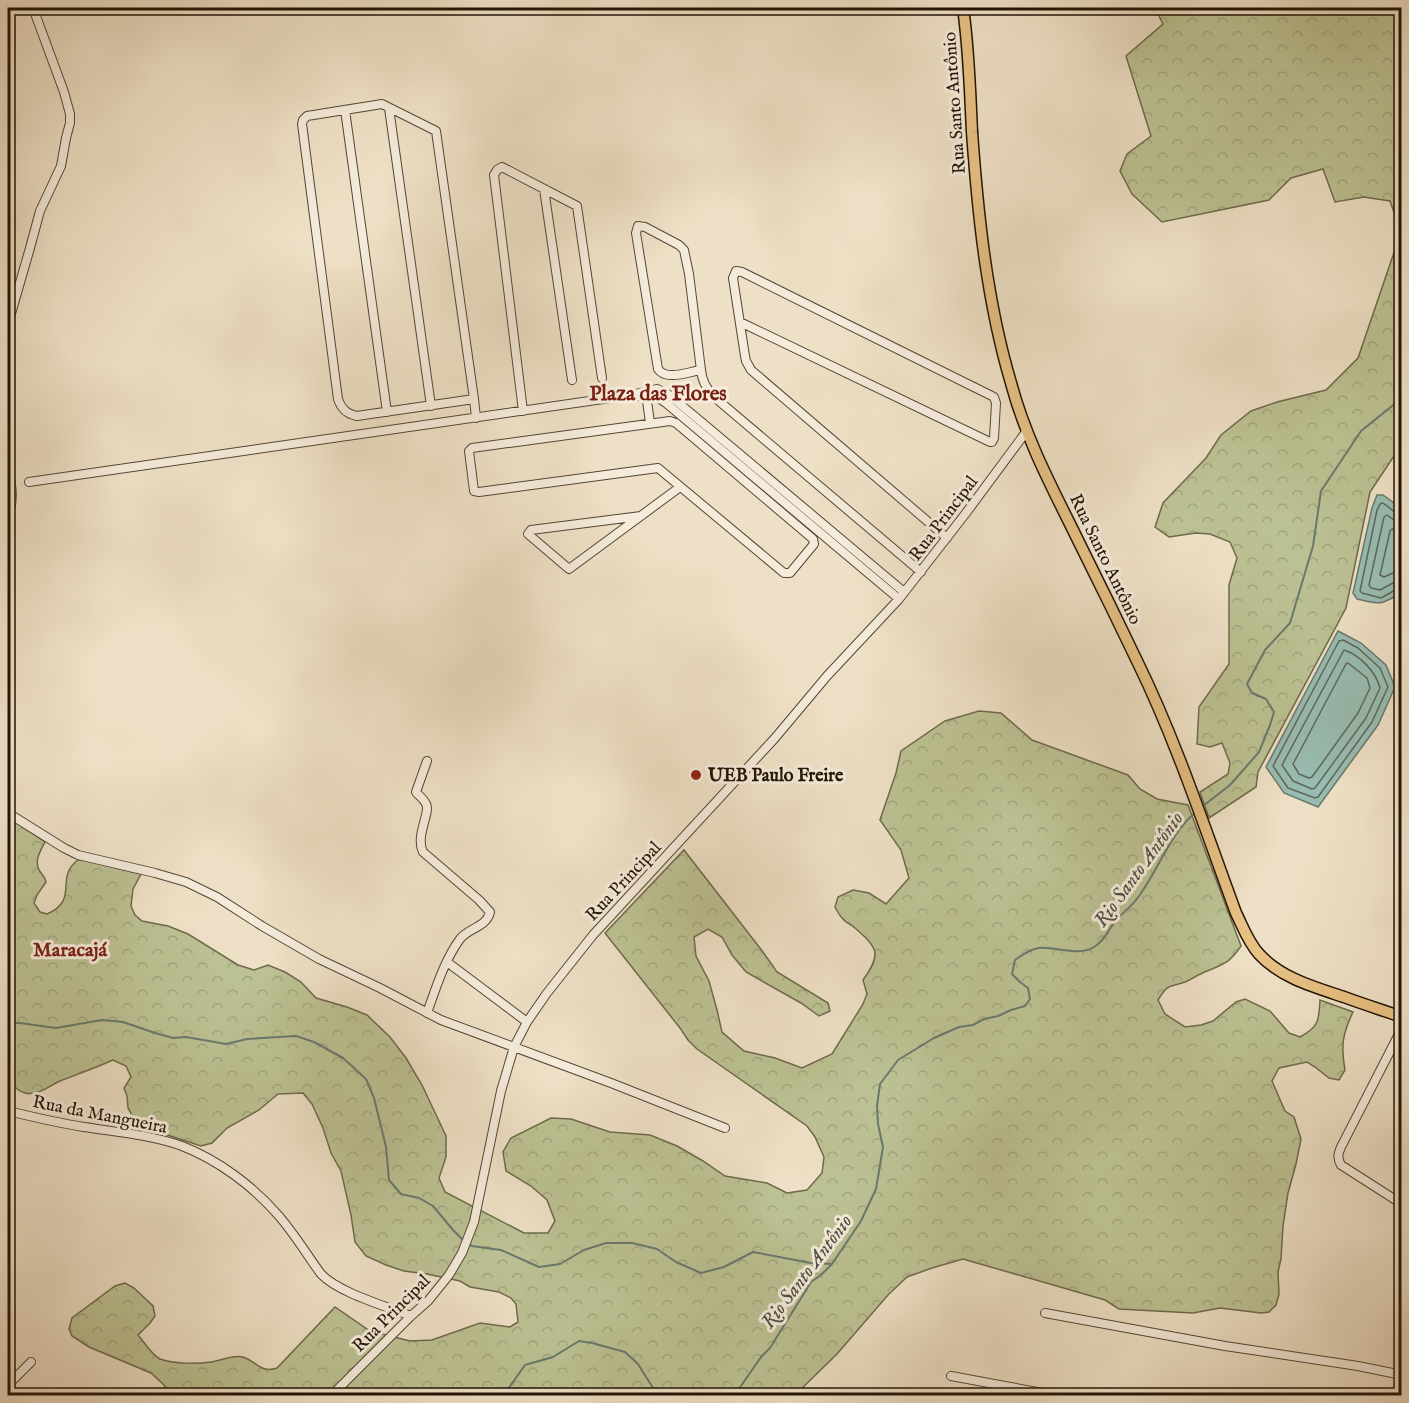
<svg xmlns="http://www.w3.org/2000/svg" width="1409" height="1403" font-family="'IM FELL English',serif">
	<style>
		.forest { fill: url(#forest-crowns); stroke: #6e6a4c; stroke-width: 1.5 }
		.water { fill: #99bdb2; stroke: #69796d; stroke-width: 1.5 }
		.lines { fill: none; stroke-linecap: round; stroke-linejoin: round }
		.shore { stroke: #5d685c; stroke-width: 1.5 }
		.stream { stroke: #69796d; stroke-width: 2 }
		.minor-casing { stroke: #544635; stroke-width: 10 }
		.major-casing { stroke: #211305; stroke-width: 13 }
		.minor { stroke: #f4ebda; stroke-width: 8 }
		.major { stroke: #e7c083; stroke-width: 10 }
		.poi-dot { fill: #8f2418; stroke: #f4ebda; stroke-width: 2 }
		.labels { text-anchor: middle; stroke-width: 6; stroke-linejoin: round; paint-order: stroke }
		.street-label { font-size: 18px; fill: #211305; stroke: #f4ebda }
		.poi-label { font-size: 18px; font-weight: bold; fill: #211305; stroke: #f4ebda; text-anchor: start }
		.water-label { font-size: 20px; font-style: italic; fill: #4b4e42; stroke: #f4ebda }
		.neighbourhood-label { font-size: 20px; font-weight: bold; fill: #7a1f14; stroke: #f4ebda }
		.quarter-label { font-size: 21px; font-weight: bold; fill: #7a1f14; stroke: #f4ebda }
	</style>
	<defs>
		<pattern id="forest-crowns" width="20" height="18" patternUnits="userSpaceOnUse" patternTransform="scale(1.5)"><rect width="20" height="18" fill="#bcc193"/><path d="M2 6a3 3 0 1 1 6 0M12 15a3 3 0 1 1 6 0" fill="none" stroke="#a1a57d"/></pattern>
	</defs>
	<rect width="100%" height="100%" fill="#eee0c6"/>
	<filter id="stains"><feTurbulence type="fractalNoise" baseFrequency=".00333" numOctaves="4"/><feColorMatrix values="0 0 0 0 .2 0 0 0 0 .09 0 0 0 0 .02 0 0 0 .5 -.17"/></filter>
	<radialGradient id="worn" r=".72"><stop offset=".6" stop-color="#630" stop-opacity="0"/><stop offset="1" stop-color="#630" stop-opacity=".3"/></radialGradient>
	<path class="forest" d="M1155,8H1401V450L1394,456L1370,492L1346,608L1258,772L1256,787L1209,818L1200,792L1228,774L1230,763L1222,743L1210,747L1197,744L1199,707L1229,664V585L1237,558L1230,542L1210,534L1196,533L1169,537L1155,527L1163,503L1206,458L1221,435L1251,411L1277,402L1326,390L1358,358L1401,232L1390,201L1364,197L1335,202L1323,169L1291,178L1269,200L1162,222L1132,194L1120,171L1127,154L1151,136L1126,56L1163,24Z
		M979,711L1001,713L1032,740L1128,775L1140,789L1157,799L1188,805L1241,946C1230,962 1225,964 1207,971C1199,974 1192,979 1185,982C1169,988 1168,983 1158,1000L1165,1014L1185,1027L1201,1025L1213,1021L1236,1002L1245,999L1270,1011L1289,1033L1300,1037C1319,1027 1319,1020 1320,1000L1353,1012C1342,1035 1341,1046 1345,1070L1339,1080L1329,1078L1315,1067L1307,1062L1279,1068L1272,1081L1285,1111L1294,1117L1301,1139L1296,1164L1288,1193L1283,1226L1281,1259L1278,1272L1279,1294L1276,1305L1269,1312L1261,1313L1220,1308L1193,1313L1119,1309L1105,1300L963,1259L932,1268L907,1277L888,1295L837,1354L795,1395H172L163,1384L151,1373L89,1347L72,1336L69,1329L72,1318L115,1286L125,1283L134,1288L153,1306L155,1316L150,1323L138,1335C144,1342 152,1355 160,1359C173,1364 197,1364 211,1362C221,1361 233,1354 243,1357C256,1361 261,1374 277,1368L335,1307L370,1331L410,1341L432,1340L480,1323L510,1327L518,1322L516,1304L511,1298L499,1292L470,1287L460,1281L427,1274L404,1271L386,1265L366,1256L355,1242L351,1215L341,1171L331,1153L323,1128L312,1104L303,1093L278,1094L259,1110L227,1128L212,1143L201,1146L149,1129L133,1117L128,1108L127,1096L124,1088L131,1077L126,1066L113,1060C95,1068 78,1074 60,1081C49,1086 38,1096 25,1093C18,1092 12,1084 8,1079V817L45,842C41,850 34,860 39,870C42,875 45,876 46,882L37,895L34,903L40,912L47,914C80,900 54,877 78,860H85L141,874L133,889L131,906L135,915L142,921L168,926L188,934L238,965L254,970L268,965L285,972L301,982L316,998L347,1007L367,1015L390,1037L406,1058L422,1085L446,1136V1157L439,1178L445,1192L524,1233H548L555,1221L547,1200L531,1186L506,1171L503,1152L511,1138L551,1118L571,1119L610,1132L650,1135L677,1146L703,1161L725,1176L767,1183L787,1193L807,1190L822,1173L824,1157L815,1137L807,1126L697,1049L688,1040L680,1028L605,933L684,850L763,952L777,972L828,1003L830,1011L819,1016L801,1003L746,972L732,955L722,937L708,929L694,937L696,956L709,981L717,1010L722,1032L744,1051L775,1058L802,1068L832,1054L863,1004L867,994L863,980C882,954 878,948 855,928C851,924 846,923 843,919C840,916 837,911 835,907L838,897L853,890L869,893L886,904L909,878L901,850L880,820L896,773L901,751L945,721Z"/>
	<path class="water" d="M1377,495H1383L1402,509L1401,593C1379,606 1381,604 1357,599L1353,593L1372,508Z
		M1338,631L1361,643L1386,665L1395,687L1378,725L1318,807L1284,793L1266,767Z"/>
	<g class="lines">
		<path class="shore" d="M1402,514L1396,513L1383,503L1380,504L1377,510L1360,591L1362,593L1381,598L1397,589L1402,588
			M1402,521L1394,520L1387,515L1384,517L1369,585L1371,588L1380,590L1395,582L1402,581
			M1402,530L1392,529L1390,531L1380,575L1384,577L1393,573L1402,572
			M1343,640L1358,648L1380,668L1388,687L1372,722L1318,797L1315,798L1288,788L1273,766L1339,641Z
			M1344,650C1360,655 1376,672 1380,688L1366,718L1315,788L1312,789L1293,781L1282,765Z
			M1348,663L1367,678L1370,688L1358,713L1312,777L1309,778L1299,774L1293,764L1346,664Z"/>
		<path class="stream" d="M1203,806L1230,785L1259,752L1270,725L1274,712L1266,699L1252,693L1247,684L1265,650L1290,623L1313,546L1321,491L1361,431L1402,398
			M8,1023H20L56,1028L102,1020L123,1022L155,1033L173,1038L186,1037L226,1044L247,1039L296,1036L314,1042L343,1058L366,1079L374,1098L386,1147L389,1180L401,1194L419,1198L433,1206L453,1230L463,1240
			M468,1243L472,1246L501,1250L539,1267L560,1264L584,1250L606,1243H632L657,1249L676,1262L701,1273L724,1267L753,1252L811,1263L832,1264
			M503,1396L525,1365L553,1357L579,1341L592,1343L625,1352L638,1364L658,1396
			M734,1396L761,1357L770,1348L811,1282L821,1275L832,1264L861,1221L876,1189L883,1147L878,1124L877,1106L880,1084L898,1060L934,1038L959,1027L973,1025L984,1019L998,1016L1011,1010L1025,1006L1030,999L1028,988L1020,982L1012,974L1015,960C1022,955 1030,949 1039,948C1055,946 1079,957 1094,947C1106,940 1108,929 1117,919C1125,911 1133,905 1139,896C1159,869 1170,833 1196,812"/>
		<g class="minor-casing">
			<path id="minor" d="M389,108L431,406
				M345,110L387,412
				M544,189L572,380
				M740,322L990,442H992L994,438L996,403L994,397L742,272L736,271L733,278L745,356L746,361L751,370L947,538
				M8,324L30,248L40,211L61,166L66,138L70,123V114L64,92L33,8
				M701,370C688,372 666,381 658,369L636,233L638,226L645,227L679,245L684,250L689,274L701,370C702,381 706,387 713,396L921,572
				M646,393L650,423
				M638,396L657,397L666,403L899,599
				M474,399L357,416C346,414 341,408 338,399L302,124L303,120L307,116L382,104L436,131L474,399L476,418
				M523,411L494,175L497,170L502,167L577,206L602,378
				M670,421L676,423L813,539L814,544L790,573H784L658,468L479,492L474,491L469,451L472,448Z
				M8,469C12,486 14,500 8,517
				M29,482L631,395L657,389L668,394L904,592
				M641,516L531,530L528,534L569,569L680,487
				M427,761L416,792C419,796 424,799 426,804C431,812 415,836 423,852L479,900L490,912C487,927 468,928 460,939C444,961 436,988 427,1013
				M8,813L64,848L78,855L155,873L186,882L217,897L262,926L319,959L380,988L441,1020L611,1083L725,1128
				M447,962L527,1022
				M1402,1028L1341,1147C1338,1154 1337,1158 1341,1165L1402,1204
				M8,1111C33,1117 58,1123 84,1127C116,1132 151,1135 182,1146C218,1160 253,1186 278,1215C294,1233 307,1255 321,1274C339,1293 386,1306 411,1316
				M1045,1313L1225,1346L1358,1366L1402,1375
				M951,1376L1059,1396
				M8,1385L31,1362
				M331,1396L411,1316L428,1301L449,1275L462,1253L474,1222L501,1091L514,1047L527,1022L547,993L593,935L775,738L827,676L899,599L966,513L1026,432"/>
		</g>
		<g class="major-casing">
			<path id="major" d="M963,8C969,49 970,90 972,132C978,216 987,302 1011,383C1024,432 1046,476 1068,520C1092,568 1115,615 1138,663C1177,743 1205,829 1236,913C1243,927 1248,942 1259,954C1281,978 1314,987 1344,997C1363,1004 1382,1010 1402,1017"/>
		</g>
		<use href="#minor" class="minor"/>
		<use href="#major" class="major"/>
	</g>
	<circle class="poi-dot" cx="696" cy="775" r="6"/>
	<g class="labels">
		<g class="street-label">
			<text transform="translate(954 103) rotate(-94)" y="6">Rua Santo Antônio</text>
			<text transform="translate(943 518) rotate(-53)" y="6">Rua Principal</text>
			<text transform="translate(1106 559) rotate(64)" y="6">Rua Santo Antônio</text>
			<text transform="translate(623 881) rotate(-47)" y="6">Rua Principal</text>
			<text transform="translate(100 1114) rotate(11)" y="6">Rua da Mangueira</text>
			<text transform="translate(391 1313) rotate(-45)" y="6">Rua Principal</text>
		</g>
		<g class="poi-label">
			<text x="708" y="781">UEB Paulo Freire</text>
		</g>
		<g class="water-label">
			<text transform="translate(1138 869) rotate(-54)" y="7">Rio Santo Antônio</text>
			<text transform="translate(806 1271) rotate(-53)" y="7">Rio Santo Antônio</text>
		</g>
		<g class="neighbourhood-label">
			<text x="70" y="956">Maracajá</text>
		</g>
		<g class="quarter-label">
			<text x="658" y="400">Plaza das Flores</text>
		</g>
	</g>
	<rect width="1409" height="1403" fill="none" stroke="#eee0c6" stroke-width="30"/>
	<rect x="9" y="9" width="1391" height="1385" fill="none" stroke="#211305" stroke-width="3"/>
	<rect x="15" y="15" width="1379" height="1373" fill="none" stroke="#211305" stroke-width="1.5"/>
	<rect width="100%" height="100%" filter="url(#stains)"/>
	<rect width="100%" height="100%" fill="url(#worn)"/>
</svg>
